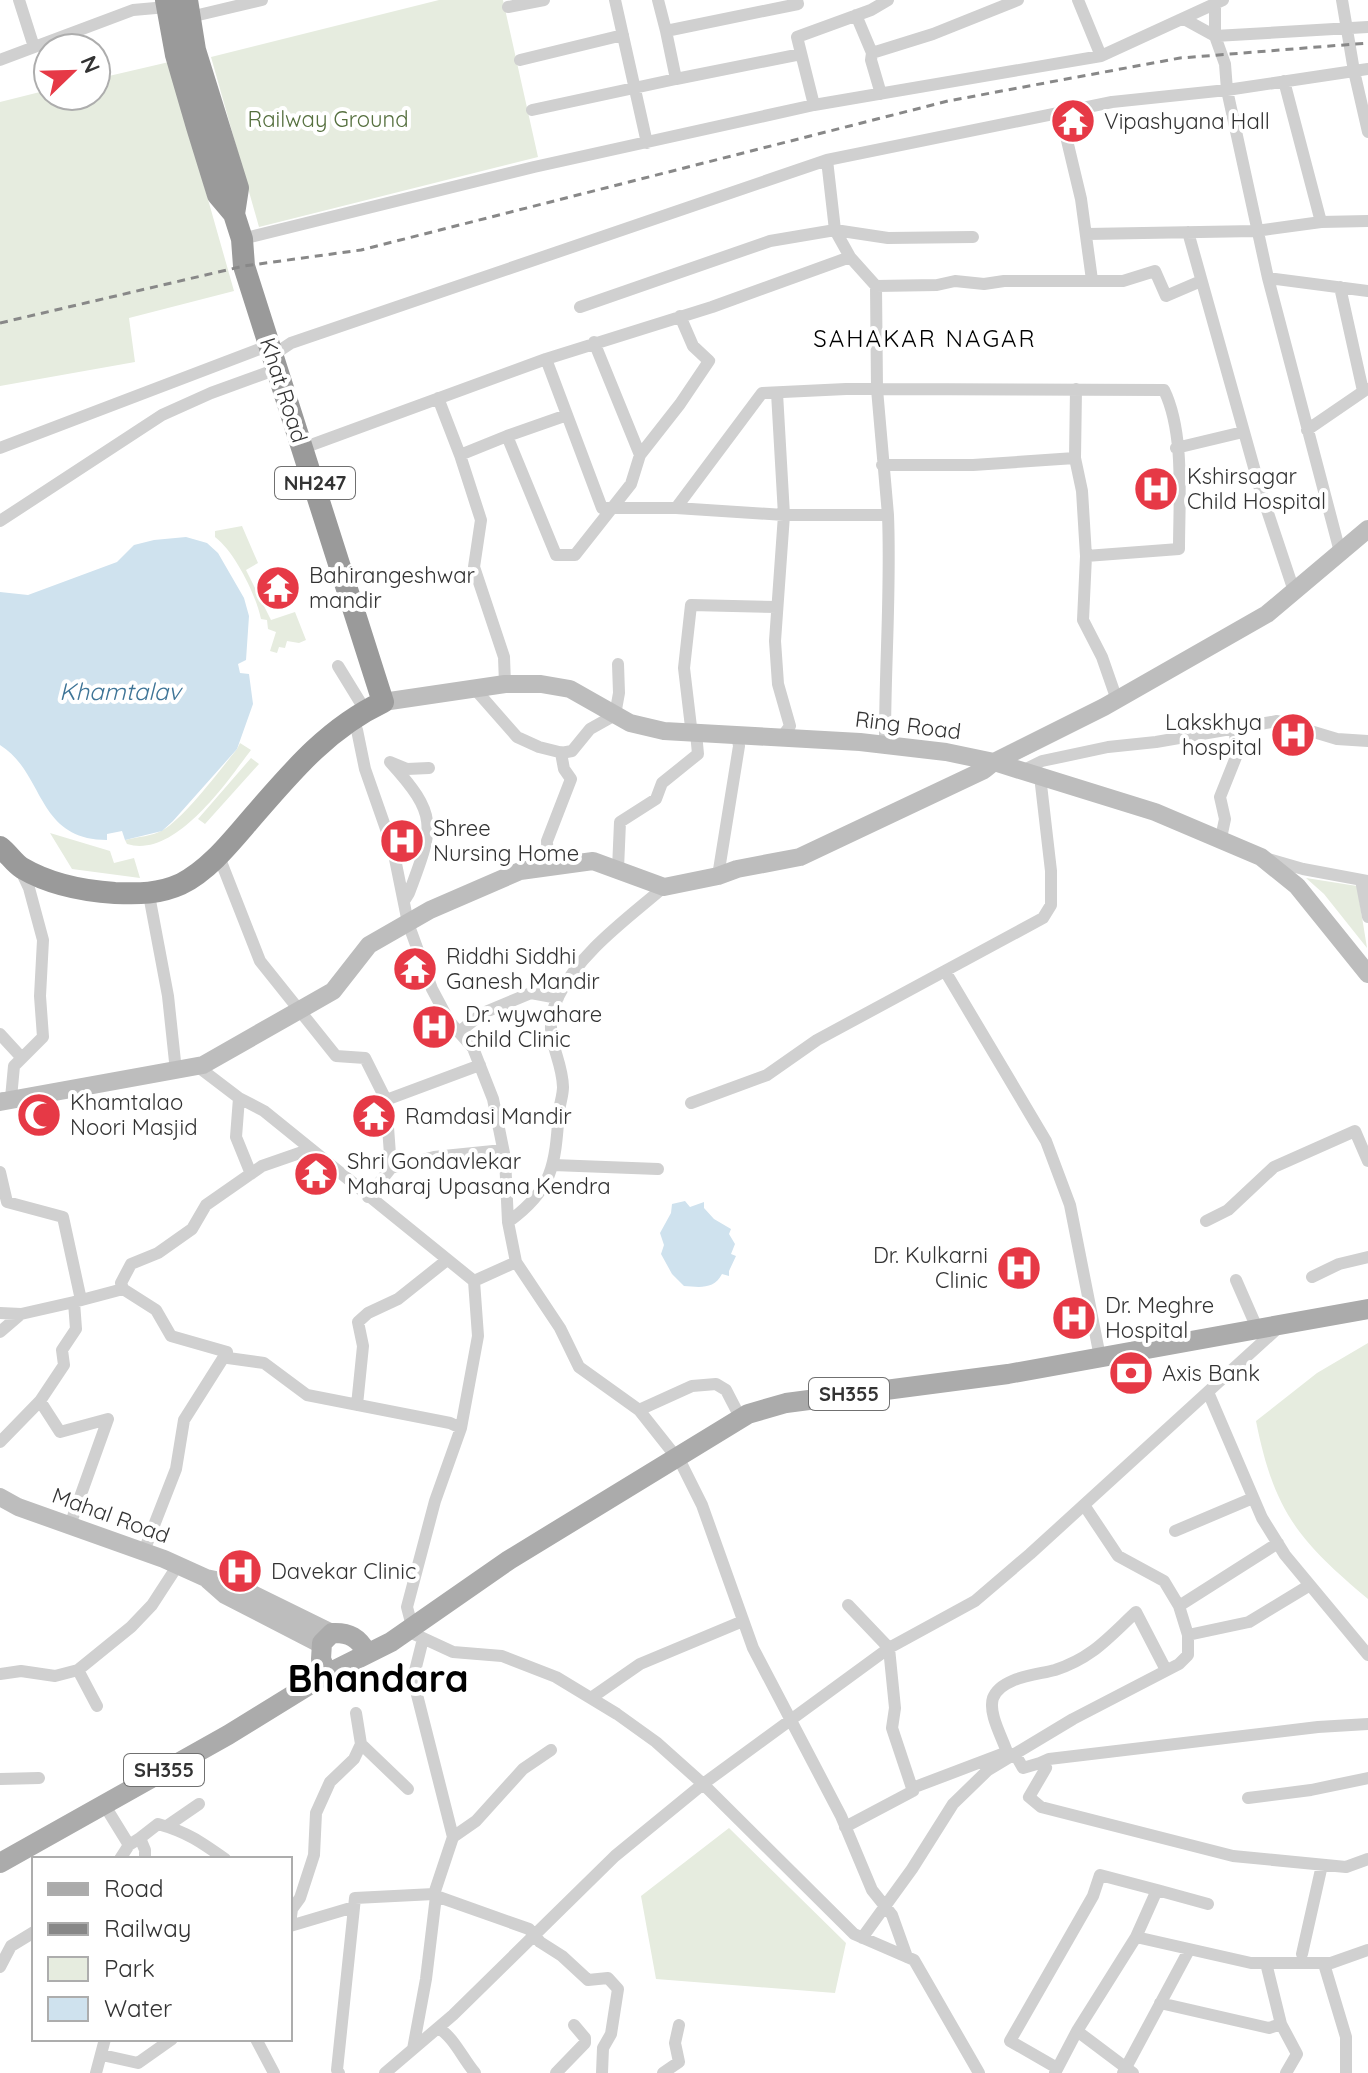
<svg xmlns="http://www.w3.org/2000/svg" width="1368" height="2073" font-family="Quicksand,sans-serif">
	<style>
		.green { fill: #e6ecdf }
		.water { fill: #cfe2ee }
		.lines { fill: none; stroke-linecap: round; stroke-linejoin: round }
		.street { stroke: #d0d0d0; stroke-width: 12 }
		.secondary { stroke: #bdbdbd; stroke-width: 18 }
		.primary { stroke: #ababab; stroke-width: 20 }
		.highway { stroke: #9a9a9a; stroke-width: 22 }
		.rail { stroke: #888; stroke-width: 3; stroke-dasharray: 8 6; stroke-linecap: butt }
		.labels { text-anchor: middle; stroke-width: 8; stroke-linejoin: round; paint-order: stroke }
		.shield { fill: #fff; stroke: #707070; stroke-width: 2 }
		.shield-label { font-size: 20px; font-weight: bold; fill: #333 }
		.park-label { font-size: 22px; fill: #56703f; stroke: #fff }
		.poi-label { font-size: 22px; fill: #333; stroke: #fff; text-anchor: start }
		.street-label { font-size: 22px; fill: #333; stroke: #fff }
		.neighbourhood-label { font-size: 24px; letter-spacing: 2px; fill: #000; stroke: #fff }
		.water-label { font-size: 24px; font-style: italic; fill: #3f7597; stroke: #fff }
		.town-label { font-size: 38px; font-weight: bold; fill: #000; stroke: #fff }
	</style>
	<rect width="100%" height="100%" fill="#fff"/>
	<path class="green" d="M439,0H503L538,157L259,227L211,57Z
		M169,62L234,291L129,318L135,362L0,386V102L48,90V96H96V79Z
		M242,526L258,563L246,570L271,620L295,612L306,640L299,643L287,641L285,648L279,647L277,653L270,651L276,632L268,629L267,620L261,619C256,595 235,552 215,537V531Z
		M240,743L251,750C226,783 175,859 127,844L125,840C137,837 153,836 163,830C183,819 221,769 237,749Z
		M251,758L259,764L205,824L198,819Z
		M50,833L110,851L114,863L134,858L140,878L72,869Z
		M1306,878L1357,886L1367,948L1324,894Z
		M1368,1343V1599C1299,1541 1274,1512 1256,1421L1317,1373Z
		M729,1828L846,1943L835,1993L656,1979L641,1896Z"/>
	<path class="water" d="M186,537L207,543L218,553L244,598L249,616L246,660L238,664L240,673L249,674L253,704L237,749L173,821L162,831L125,840L122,831L107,834V840C36,840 45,773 0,745V592L28,595L117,562L134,545L154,540Z
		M685,1201L690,1207L704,1202V1208L714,1219L731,1229L729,1234L735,1244L731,1254L736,1256L729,1271V1276L722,1274C714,1290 699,1287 684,1286L672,1274L661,1254L664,1245L660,1233L671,1213L672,1204Z"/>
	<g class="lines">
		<path class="street" d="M19,0L34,47
			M615,0L647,143
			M658,0L666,31
			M797,0L798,4L666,31L676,79L801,54
			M1078,0L1101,56
			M1342,0L1354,71L1368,69
			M508,7L544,0
			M856,15L872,53L871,60L881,94
			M190,17L262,0
			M1184,19L1215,36V5
			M872,53L933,34L1018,0
			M0,60L133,10L167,7
			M520,60L623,35
			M1284,81L1321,222L1368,221
			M814,105L797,37L871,10L888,0
			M532,110L676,79
			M1060,111L1081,199L1092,280
			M827,160L835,230L850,257L876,286L877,389L1164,390C1185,433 1179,500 1179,549L1086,556L1083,620L1102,657L1117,700
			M1188,232L1260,489L1294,591
			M1087,234L1256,231L1321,222
			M242,239L534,167L814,105L1101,56L1223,0
			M1268,278L1368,291
			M876,286L937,285L955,281L984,284L1004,281H1123L1155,271L1166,296L1201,281
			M1340,287L1363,391
			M580,307L770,241L835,230L888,238L973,237
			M594,342L640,455
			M273,355L291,343L827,160L1112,102L1227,90L1354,71L1368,132
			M546,359L602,508H676
			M846,389H877L888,515H784L676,508L762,393Z
			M1076,389L1075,458L1082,491L1086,556
			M777,393L784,515L775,641L778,684L790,726L781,738
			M438,398L460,455L507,436L556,555H575L631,484L640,455L680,404L709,361L693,346L680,316
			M1307,430L1367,389
			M507,436L567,415
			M0,448L270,345
			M303,448L546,359L712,307L850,257
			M1176,448L1243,432
			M460,455L481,520L474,567L504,657L505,684
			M882,465H973L1075,458
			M0,521L162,415L211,393L277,369
			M1340,552L1268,278L1227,90L1225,64L1215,36L1368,27
			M338,666L365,710
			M474,688L517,737L539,747L563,753
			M346,722L357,730L365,769L393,849L408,923L432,989L449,1021L473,1048L493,1099L505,1158L508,1222L516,1262L560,1328L579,1367L639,1410L681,1463L702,1505L753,1648L841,1816L872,1890L892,1915L907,1957
			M882,744L885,739C885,664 891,590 888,515
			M1022,771L1042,761L1108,747L1156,742L1277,721L1337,739L1368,741
			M1221,838L1225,819L1220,797L1236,757L1235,728
			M218,854L260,961L336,1056L365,1058L386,1100
			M1268,859L1303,869L1368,881
			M548,867L547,841L571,779L564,769L561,753L572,751L590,729L615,715L619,693L618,664
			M618,869L620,822L656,799L662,783L698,754L696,733L691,727L684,668L691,605L777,607
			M718,876L739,746L737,735
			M1361,880L1368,917
			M149,895L168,996L176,1071
			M404,901L409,893C434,826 439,816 390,762L407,769L429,768
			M945,971L1046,1141L1070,1205L1100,1357
			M459,1032L483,1013L531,993L558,998
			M0,1034L22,1058
			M197,1066L239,1098
			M3,1098H11L14,1066L43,1037L40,996L43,940L29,888L20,869
			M691,1103L767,1075L817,1040L1043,918L1051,905V871L1040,776
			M553,1165L658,1169
			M391,1168L386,1100L480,1065
			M0,1172L7,1202L63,1217L81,1300
			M251,1174L236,1137L239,1098L264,1111L311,1149
			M368,1197L391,1168L434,1157L503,1150
			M1206,1221L1228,1210L1274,1167L1355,1131L1368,1161
			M508,1222C554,1189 555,1164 559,1111C560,1103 563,1095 563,1087C562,1053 540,1037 558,997C580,952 627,919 664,887
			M516,1262L474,1281L478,1336L461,1428L435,1501L407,1607L414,1634L453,1652L502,1656L556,1677L617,1714L656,1742L703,1784L889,1648L975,1601L1030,1554L1278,1328
			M1312,1277L1339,1264L1368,1257
			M1236,1280L1257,1328
			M123,1289L121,1283L131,1264L158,1253L192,1229L206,1205L262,1166L311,1149L474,1281
			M0,1313L21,1314L74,1302
			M0,1332L21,1314
			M227,1352L228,1358L264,1363L307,1395L450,1423L461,1428
			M1208,1392L1262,1518L1285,1555L1368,1655
			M40,1401L60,1432L108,1419L70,1525
			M357,1405L363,1346L358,1322L368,1313L398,1299L447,1260
			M639,1410L692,1386L716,1384L726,1390L741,1419
			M0,1442L40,1401L64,1365L62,1350L76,1329L74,1302L123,1289L156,1310L171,1336L227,1352L184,1420L176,1469L144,1551
			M1175,1531L1253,1498
			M1179,1606L1278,1543
			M1188,1635L1249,1622L1310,1585
			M423,1639L413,1679L453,1837L434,1894L436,1896
			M78,1670L97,1706
			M0,1674L21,1671L55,1676L78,1670L131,1627L152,1605L178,1565
			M591,1698L640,1664L743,1621
			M361,1744L408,1789
			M1007,1752C1002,1737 988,1713 993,1698C1001,1677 1037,1675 1055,1670C1092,1658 1108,1638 1136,1612L1166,1670
			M1040,1763L1049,1759L1318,1727L1368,1724
			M0,1779L39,1778
			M913,1791L915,1787L1007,1752L1015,1754L1023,1768L1040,1763L1046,1768L1029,1797L1041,1807L1233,1856L1346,1867L1368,1859
			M1248,1798L1311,1790L1368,1778
			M105,1806L129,1845L140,1838L145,1850V1859
			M167,1826L199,1804
			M845,1827L913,1791L892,1728L895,1708L889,1648L848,1605
			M453,1837L476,1821L523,1769L551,1750
			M140,1838L158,1824C187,1832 201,1842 225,1859
			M120,1859L129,1845
			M1157,1890L1208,1904
			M290,1924L292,1909L300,1898L314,1855L316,1813L330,1782L354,1759L361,1744L356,1713
			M290,1926L354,1907
			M862,1938L912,1869L953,1804L988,1770L1073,1719L1179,1664L1188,1655V1635L1179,1606L1164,1581L1118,1556L1084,1505
			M1302,1954L1322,1865
			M1266,1963L1281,2024L1297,2054L1286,2073
			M1324,1964L1346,2037V2073
			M0,1967L11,1946L34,1932
			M1160,2003L1269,2028L1281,2024
			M438,2028C453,2036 463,2059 475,2073
			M1077,2031L1133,2073
			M256,2039L274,2073
			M413,2049L426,1979L436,1896L529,1929L540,1942L562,1956L588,1980L608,1978L618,1989L611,2034L603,2048L602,2073
			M102,2055L138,2063L172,2039
			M1057,2068L1010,2041L1093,1896L1100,1875L1157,1890L1136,1937
			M96,2073L105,2039
			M339,2073L337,2070L355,1898L434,1894
			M385,2073L453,2015L615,1856L703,1784L854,1934L914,1960L979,2073
			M556,2073L585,2043V2038L574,2025
			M663,2073L679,2062L675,2043L679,2025
			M1055,2073L1077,2031L1136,1937L1251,1963H1331L1368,1950
			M1123,2073L1189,1950"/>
		<path class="secondary" d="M383,702L505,684H541L570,689L630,723L664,731L860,742L946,752L994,762L1155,812L1261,857L1297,886L1368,974
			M0,1102L203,1065L333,991L369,945L430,910L520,871L593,861L664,887L718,876L737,869L800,857L984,770L994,762L1104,707L1267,614L1368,529
			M0,1497L18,1507L164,1559L206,1578L230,1583L332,1633
			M208,1580L225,1595L322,1645"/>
		<path class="primary" d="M367,1653C359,1638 349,1632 332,1633L322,1643L321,1659L327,1674L391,1642L509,1560L748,1414L786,1403L1008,1374L1368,1309
			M0,1863L228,1735L327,1674"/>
		<path class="highway" d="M187,0L195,50L238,188L234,214
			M0,847C8,853 14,863 22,868C49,884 84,891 115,893C139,894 159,894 181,884C211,869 234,838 256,813C294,769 330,727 383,702L244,266L242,239L234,214L218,195L197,127L176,55L166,0"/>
		<path class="rail" d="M0,323L244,266L361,250L948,101L1180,58L1368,43"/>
	</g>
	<defs>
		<g id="temple-disc" transform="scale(2.3)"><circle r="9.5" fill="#e63946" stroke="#fff"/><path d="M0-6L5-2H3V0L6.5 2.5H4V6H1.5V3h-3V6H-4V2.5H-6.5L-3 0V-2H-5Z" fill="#fff"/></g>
		<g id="hospital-disc" transform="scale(2.3)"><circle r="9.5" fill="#e63946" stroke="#fff"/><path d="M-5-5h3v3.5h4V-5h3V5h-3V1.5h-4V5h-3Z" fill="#fff"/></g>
		<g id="mosque-disc" transform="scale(2.3)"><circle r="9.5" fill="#e63946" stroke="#fff"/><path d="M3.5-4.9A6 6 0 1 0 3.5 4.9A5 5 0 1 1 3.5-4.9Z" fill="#fff"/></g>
		<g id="bank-disc" transform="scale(2.3)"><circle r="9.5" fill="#e63946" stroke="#fff"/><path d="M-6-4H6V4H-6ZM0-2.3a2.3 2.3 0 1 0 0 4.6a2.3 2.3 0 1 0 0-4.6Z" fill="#fff"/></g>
	</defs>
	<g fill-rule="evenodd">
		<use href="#temple-disc" x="1073" y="121"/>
		<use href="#hospital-disc" x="1156" y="489"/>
		<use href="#temple-disc" x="278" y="588"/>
		<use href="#hospital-disc" x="1293" y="735"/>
		<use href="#hospital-disc" x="402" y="841"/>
		<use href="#temple-disc" x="415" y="969"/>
		<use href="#hospital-disc" x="434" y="1027"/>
		<use href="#mosque-disc" x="39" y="1115"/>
		<use href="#temple-disc" x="374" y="1116"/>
		<use href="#temple-disc" x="316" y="1174"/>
		<use href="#hospital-disc" x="1019" y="1268"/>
		<use href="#hospital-disc" x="1074" y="1318"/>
		<use href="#bank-disc" x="1131" y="1373"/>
		<use href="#hospital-disc" x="240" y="1571"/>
	</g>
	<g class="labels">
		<g class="shield">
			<rect x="275" y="467" width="80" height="32" rx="6"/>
			<rect x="809" y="1378" width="80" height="32" rx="6"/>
			<rect x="124" y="1754" width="80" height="32" rx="6"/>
		</g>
		<g class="shield-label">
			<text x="315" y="490">NH247</text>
			<text x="849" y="1401">SH355</text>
			<text x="164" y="1777">SH355</text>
		</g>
		<g class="park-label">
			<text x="328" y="127">Railway Ground</text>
		</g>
		<g class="poi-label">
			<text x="1104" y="129">Vipashyana Hall</text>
			<text x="1187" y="484">Kshirsagar<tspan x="1187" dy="25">Child Hospital</tspan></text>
			<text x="309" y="583">Bahirangeshwar<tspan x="309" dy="25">mandir</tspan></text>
			<text x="1262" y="730" text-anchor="end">Lakskhya<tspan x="1262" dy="25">hospital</tspan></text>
			<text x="433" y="836">Shree<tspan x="433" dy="25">Nursing Home</tspan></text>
			<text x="446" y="964">Riddhi Siddhi<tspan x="446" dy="25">Ganesh Mandir</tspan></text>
			<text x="465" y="1022">Dr. wywahare<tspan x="465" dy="25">child Clinic</tspan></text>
			<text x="70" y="1110">Khamtalao<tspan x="70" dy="25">Noori Masjid</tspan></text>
			<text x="405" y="1124">Ramdasi Mandir</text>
			<text x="347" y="1169">Shri Gondavlekar<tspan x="347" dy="25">Maharaj Upasana Kendra</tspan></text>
			<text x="988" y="1263" text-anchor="end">Dr. Kulkarni<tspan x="988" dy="25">Clinic</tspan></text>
			<text x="1105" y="1313">Dr. Meghre<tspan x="1105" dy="25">Hospital</tspan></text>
			<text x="1162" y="1381">Axis Bank</text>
			<text x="271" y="1579">Davekar Clinic</text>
		</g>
		<g class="street-label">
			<text transform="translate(284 390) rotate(72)" y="8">Khat Road</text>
			<text transform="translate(908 725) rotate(7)" y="8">Ring Road</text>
			<text transform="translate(111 1515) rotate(20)" y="8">Mahal Road</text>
		</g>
		<g class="neighbourhood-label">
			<text x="925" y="347">SAHAKAR NAGAR</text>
		</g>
		<g class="water-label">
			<text x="120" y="700">Khamtalav</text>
		</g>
		<g class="town-label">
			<text x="378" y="1692">Bhandara</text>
		</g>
	</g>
	<rect x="32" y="1857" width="260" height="184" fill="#ffffff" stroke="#adadad" stroke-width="2"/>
	<rect x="48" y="1883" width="40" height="12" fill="#ababab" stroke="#adadad" stroke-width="2"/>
	<text x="104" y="1897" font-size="24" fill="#333333">Road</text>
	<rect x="48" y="1923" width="40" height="12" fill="#888888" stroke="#adadad" stroke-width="2"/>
	<text x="104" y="1937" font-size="24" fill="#333333">Railway</text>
	<rect x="48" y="1957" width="40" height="24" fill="#e6ecdf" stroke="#adadad" stroke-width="2"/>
	<text x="104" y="1977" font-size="24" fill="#333333">Park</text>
	<rect x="48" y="1997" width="40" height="24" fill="#cfe2ee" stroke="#adadad" stroke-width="2"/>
	<text x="104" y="2017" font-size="24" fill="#333333">Water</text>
	<g transform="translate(72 72) rotate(67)"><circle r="38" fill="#ffffff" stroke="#adadad" stroke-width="2"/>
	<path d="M0-6L14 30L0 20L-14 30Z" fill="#e63946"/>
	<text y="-12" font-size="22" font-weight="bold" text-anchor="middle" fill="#333333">N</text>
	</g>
</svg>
